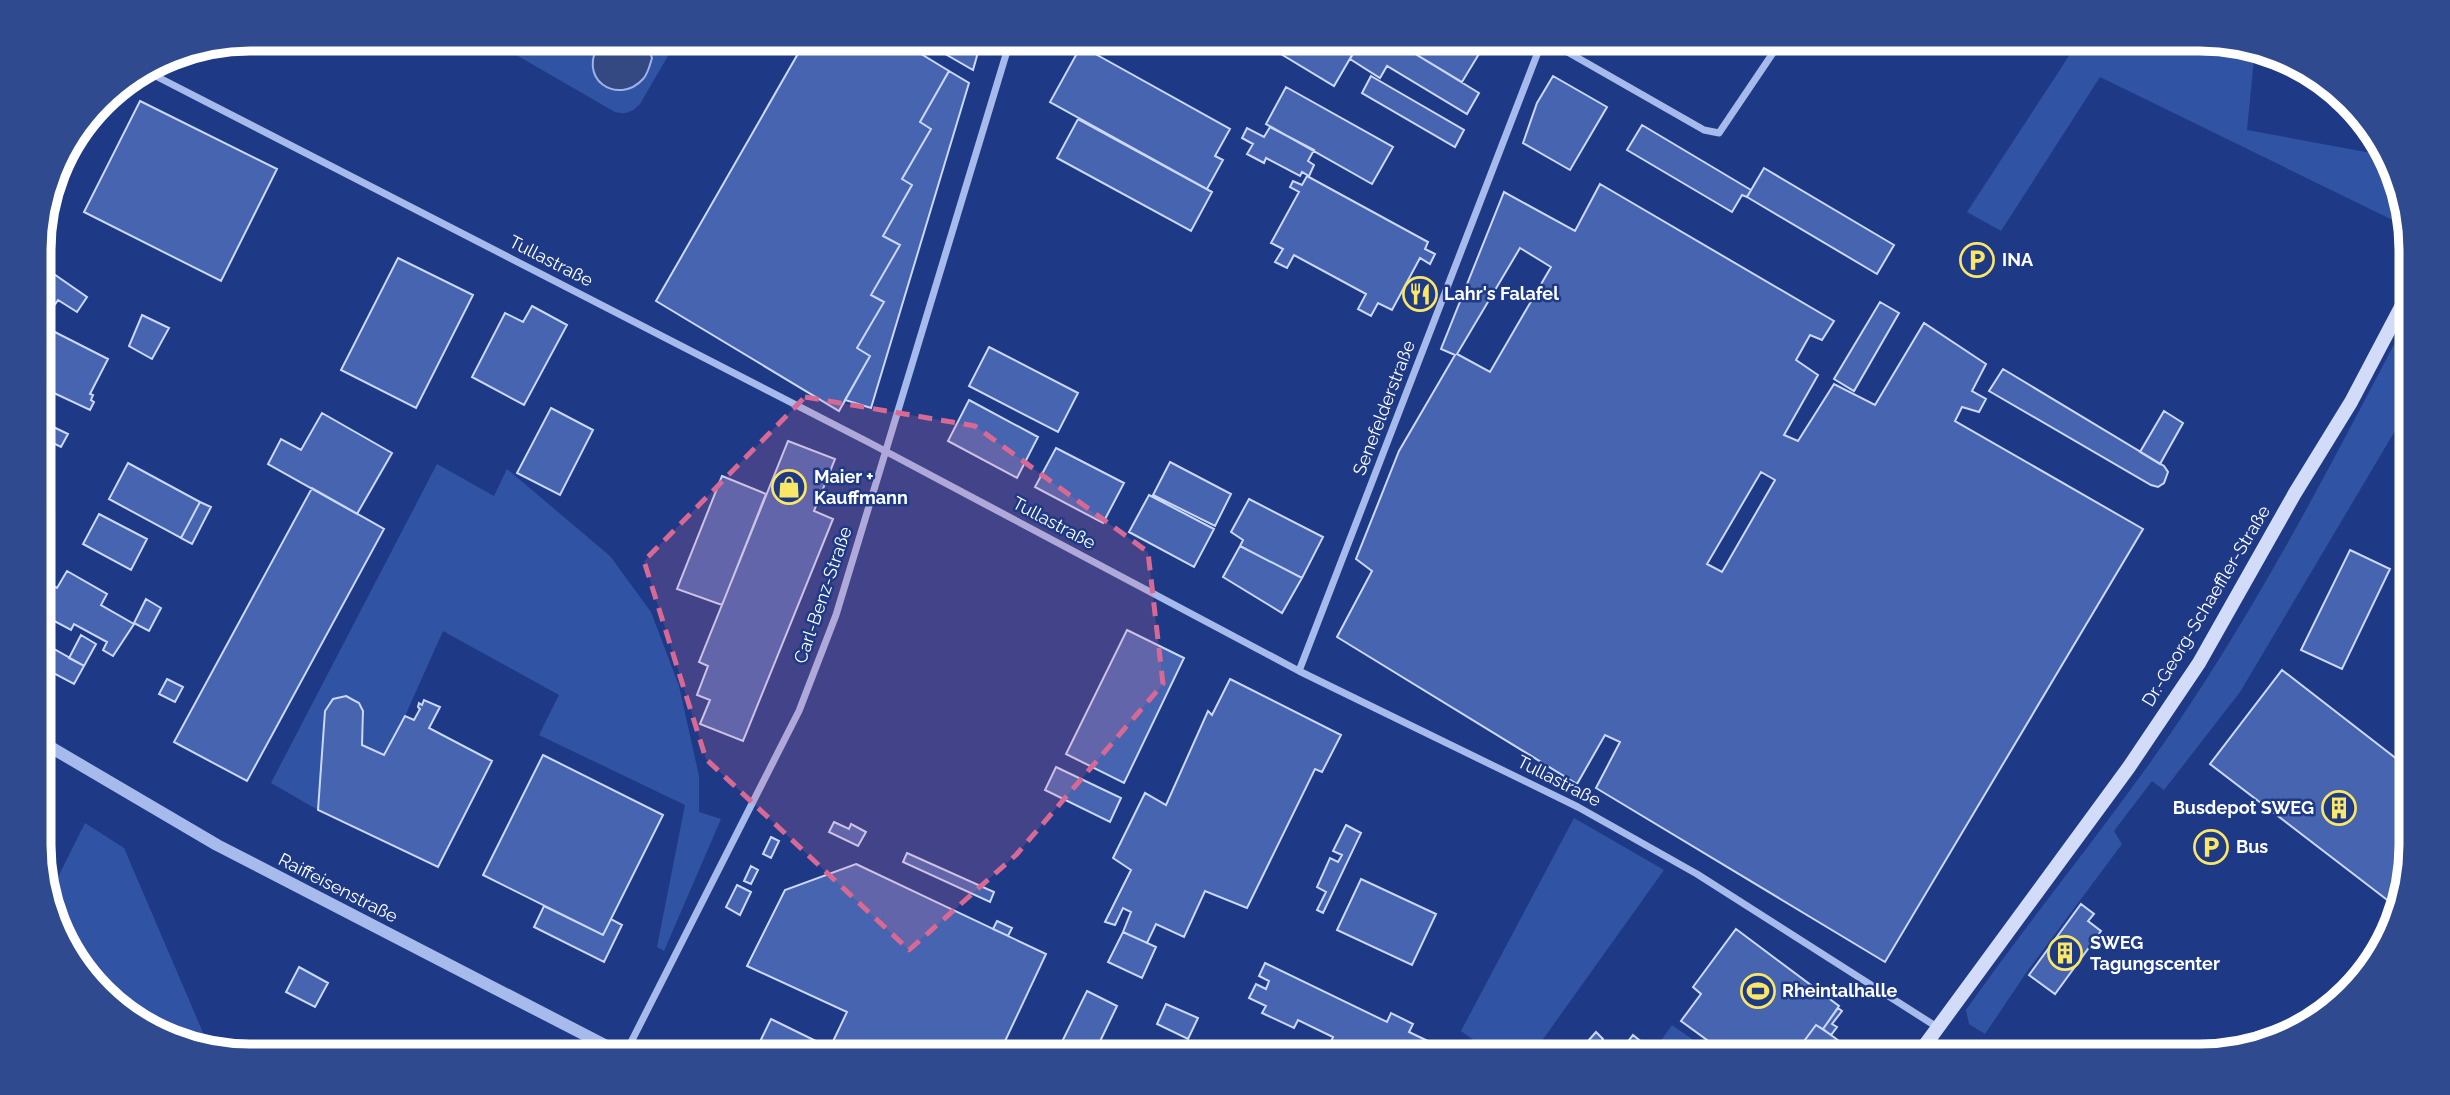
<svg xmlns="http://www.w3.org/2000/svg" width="2450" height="1095" font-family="Raleway,sans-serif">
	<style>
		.green { fill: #3153a4 }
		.water { fill: #344881; stroke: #9ab3ec; stroke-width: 2 }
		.building { fill: #4664af; stroke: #cbd8f8; stroke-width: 2; fill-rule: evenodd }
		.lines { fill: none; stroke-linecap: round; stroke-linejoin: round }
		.minor { stroke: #a6baeb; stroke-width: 7 }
		.tertiary { stroke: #a6baeb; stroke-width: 12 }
		.secondary { stroke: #d2dcf8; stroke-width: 14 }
		.marked { fill: #d76994; fill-opacity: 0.2; stroke: #d76994; stroke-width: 5; stroke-dasharray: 14 9; stroke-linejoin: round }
		.labels { text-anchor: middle; stroke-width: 5; stroke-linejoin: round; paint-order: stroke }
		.poi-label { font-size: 18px; font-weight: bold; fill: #fff; stroke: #1e3a86; text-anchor: start }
		.street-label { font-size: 18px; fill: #fff; stroke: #1e3a86 }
		.rim { fill: none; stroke: #fff; stroke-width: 9 }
	</style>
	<rect width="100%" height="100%" fill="#1e3a86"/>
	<path class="green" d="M500,39H602L599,42L595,78C606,87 615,89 629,89L648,42L645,39H675L676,42L640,104C632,112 626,115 615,112L504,48Z
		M2201,39L2255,49L2247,130L2382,155L2410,222L2409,228L2100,77L2001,231L1967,212L2080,39Z
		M2410,314V416L2405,414L2240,692L2164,790L2152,781L2114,831L2122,844L2026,973L1985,1034L1969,1024L1966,1010C2034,913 2110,823 2177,724C2265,594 2337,453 2410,314Z
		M437,464L494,496L507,469L610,556L651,612L679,686L699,776V812L721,819L664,951L657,947L685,805L539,735L559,695L443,631L405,716L384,755L362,745C362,735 366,721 363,711C357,689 332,695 325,711L318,810L271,783Z
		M1574,818L1664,870L1531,1056H1496L1461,1031Z
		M85,823L124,848L210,1049L169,1041L82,974L49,895Z
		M1672,1025L1716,1056H1650Z"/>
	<path class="water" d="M602,39H645L652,58C650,64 648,74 643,79C619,106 573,80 602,39Z"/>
	<path class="building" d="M807,38H895L949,71L920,122L931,129L902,179L912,185L883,236L900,245L871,295L884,302L857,348L870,356L839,411L656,301Z
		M918,38H948L940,51Z
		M948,38H982L973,70L940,51Z
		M1275,38H1362L1334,86L1271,48Z
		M1362,38H1389L1479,93L1467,114L1387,66L1380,78L1350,59Z
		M1389,38H1477L1485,44L1462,82Z
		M1081,46L1230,129L1215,156L1223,160L1207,189L1050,102Z
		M949,71L969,83L871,408L845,400L870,356L857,348L884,302L871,295L900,245L883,236L912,185L902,179L931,129L920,122Z
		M1371,76L1464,130L1455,147L1362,93Z
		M1553,76L1607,107L1570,170L1523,143L1537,103Z
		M1286,87L1393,147L1372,184L1266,124Z
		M140,101L277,169L221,281L84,212Z
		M93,114L98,116L88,134L80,130Z
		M1078,119L1212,192L1191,231L1057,158Z
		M1642,125L1751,190L1747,197L1742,195L1732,212L1627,150Z
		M1270,127L1314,150L1308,161L1314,165L1309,176L1302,172L1300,176L1266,158L1264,163L1247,154L1253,144L1242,138L1247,128L1264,137Z
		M1764,168L1894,245L1877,274L1747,197Z
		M1307,176L1428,242L1425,249L1435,254L1430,264L1420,258L1392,310L1378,303L1371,316L1358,309L1366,294L1294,255L1287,268L1275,262L1283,249L1271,243L1299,192L1290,187L1293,181L1302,185Z
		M1600,184L1834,321L1822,340L1810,335L1796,360L1818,375L1784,435L1798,441L1834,384L1875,405L1924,323L1986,364L1972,391L1986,399L1979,412L1962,407L1955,421L2143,529L1885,962L1596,788L1620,742L1605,735L1577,784L1337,637L1372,571L1356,559L1399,451L1455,355L1441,349L1504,192L1575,231ZM1520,248L1551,267L1490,372L1457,354ZM1761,472L1775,480L1722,572L1707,564Z
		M398,258L473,295L416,408L341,370Z
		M51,272L87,297L77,312L58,300L43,322L39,319V290Z
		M1880,302L1899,313L1854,391L1834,379Z
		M532,306L567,325L524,405L472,377L505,313L523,322Z
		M142,315L169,328L152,359L129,346Z
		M39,324L108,359L90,394L93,395L91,400L94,402L90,410L39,386Z
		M989,347L1078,393L1058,432L969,386Z
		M2003,369L2164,466L2168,472L2164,483L2158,487L2151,485L1989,391Z
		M969,400L1038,437L1017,478L948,441Z
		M551,408L593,430L560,495L517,473Z
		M2164,411L2183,423L2160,464L2140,452Z
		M322,413L392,453L357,514L268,464L281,439L301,450Z
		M39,420L68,434L61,447L47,440L39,456Z
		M788,441L835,459L814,511L833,519L743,741L700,724L710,700L697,695L708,666L699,662Z
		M1056,448L1124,483L1103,523L1035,487Z
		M1170,462L1231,494L1215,526L1153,495Z
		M128,463L200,502L181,538L109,499Z
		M722,476L766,494L722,605L677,589Z
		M312,488L384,529L247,781L174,742Z
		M1149,495L1214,529L1194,567L1129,532Z
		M1249,499L1323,537L1302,578L1240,546L1243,540L1231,532Z
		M200,502L211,507L192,544L181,538Z
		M99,514L147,539L131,570L83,544Z
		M1240,546L1302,578L1282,613L1223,577Z
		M2350,550L2390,569L2342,669L2301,650Z
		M67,571L107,594L101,605L134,624L113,656L103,650L107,642L74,624L71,630L43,615L52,599L47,596L53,586L57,588Z
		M146,599L161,608L149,631L134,623Z
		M1127,630L1184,658L1124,783L1066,754Z
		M81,635L96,644L84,666L69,658Z
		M40,641L84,666L74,684L40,666Z
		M2282,670L2411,770V846L2399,909L2210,764Z
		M167,679L183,687L175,702L159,694Z
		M1230,679L1341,735L1322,772L1315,769L1247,908L1205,891L1184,937L1156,924L1147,943L1123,932L1131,912L1123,908L1115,925L1105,922L1131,870L1113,858L1145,793L1166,805L1208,711L1212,715Z
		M346,696L359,703L363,711L362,745L384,755L405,716L414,720L420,709L418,707L419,703L422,705L424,700L440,707L429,728L492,761L438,867L318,810L325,711L333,699Z
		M543,755L663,815L603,935L483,875Z
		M1056,767L1121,798L1110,822L1045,790Z
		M834,822L849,829L851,824L866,832L858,846L829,832Z
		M1346,825L1361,833L1323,913L1317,910L1326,892L1317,887L1330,858L1338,862L1342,855L1333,851Z
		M771,837L779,841L771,858L763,854Z
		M907,853L994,892L990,902L903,862Z
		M856,864L1046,954L998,1056H826L847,1012L747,966L785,890Z
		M751,866L758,870L751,884L744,881Z
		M1361,879L1436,914L1412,965L1337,930Z
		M737,885L751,892L740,915L726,907Z
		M2081,904L2094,914L2088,921L2101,931L2055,994L2029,975Z
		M544,906L603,935L611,919L622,925L604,962L534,927Z
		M997,921L1012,928L1008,936L993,929Z
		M1736,929L1839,1006L1823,1029L1816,1025L1793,1056H1783L1768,1045L1759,1056H1729L1681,1021L1701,994L1693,987Z
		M1123,932L1156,947L1142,978L1108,962Z
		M1265,963L1387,1022L1391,1013L1413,1024L1409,1032L1430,1042L1423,1056H1377L1370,1053L1369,1056H1354L1330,1044L1333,1037L1298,1020L1294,1028L1262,1013L1266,1006L1249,998L1256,984L1266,989L1269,981L1259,976Z
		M299,967L328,983L315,1007L286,992Z
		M1087,991L1117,1006L1093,1056H1055Z
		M1166,1004L1198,1018L1188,1039L1157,1024Z
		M1838,1008L1842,1011L1832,1024L1837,1027L1831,1035L1823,1029Z
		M771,1019L820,1043L814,1056H753Z
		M1816,1025L1831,1035L1859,1056H1793Z
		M1596,1032L1603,1039L1589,1056L1581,1049Z
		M1633,1035L1649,1048L1643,1056H1617Z
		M1231,1046L1252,1056H1226Z"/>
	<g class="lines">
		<path class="minor" d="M1543,38L1704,130L1719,133L1783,38
			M144,70L870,443L1299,671L1578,807L1697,874L1937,1027
			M1299,671L1543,39
			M624,1056L799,711L836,615L1011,38"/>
		<path class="tertiary" d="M40,741L217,845L626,1056"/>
		<path class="secondary" d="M1917,1056L2129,767L2199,663L2295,493L2351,402L2410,290"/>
	</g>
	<path class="marked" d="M805,397L975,426L1148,552L1163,684L1016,855L909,950L706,759L644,561Z"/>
	<defs>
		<g id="parking-ring" transform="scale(1.75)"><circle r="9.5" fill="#1e3a86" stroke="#fae765" stroke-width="1.5"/><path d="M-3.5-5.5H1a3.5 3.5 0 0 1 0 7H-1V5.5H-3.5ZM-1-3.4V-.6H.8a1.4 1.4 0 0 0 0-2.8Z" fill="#fae765"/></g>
		<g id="restaurant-ring" transform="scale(1.75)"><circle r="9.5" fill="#1e3a86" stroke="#fae765" stroke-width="1.5"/><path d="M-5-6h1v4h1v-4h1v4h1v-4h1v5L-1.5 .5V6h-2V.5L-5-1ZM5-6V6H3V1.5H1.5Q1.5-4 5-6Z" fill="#fae765"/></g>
		<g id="shop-ring" transform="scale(1.75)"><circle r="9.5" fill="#1e3a86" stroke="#fae765" stroke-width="1.5"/><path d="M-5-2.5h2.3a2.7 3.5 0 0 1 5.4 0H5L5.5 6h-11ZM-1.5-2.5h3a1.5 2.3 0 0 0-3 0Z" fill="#fae765"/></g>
		<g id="building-ring" transform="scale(1.75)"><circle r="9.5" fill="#1e3a86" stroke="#fae765" stroke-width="1.5"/><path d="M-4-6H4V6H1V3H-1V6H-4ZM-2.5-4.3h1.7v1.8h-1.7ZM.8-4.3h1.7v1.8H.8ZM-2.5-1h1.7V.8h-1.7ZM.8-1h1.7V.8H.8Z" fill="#fae765"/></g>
		<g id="stadium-ring" transform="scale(1.75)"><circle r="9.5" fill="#1e3a86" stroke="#fae765" stroke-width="1.5"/><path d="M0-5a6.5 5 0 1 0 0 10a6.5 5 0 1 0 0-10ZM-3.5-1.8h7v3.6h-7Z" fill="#fae765"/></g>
	</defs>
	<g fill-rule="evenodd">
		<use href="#parking-ring" x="1977" y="260"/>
		<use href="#restaurant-ring" x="1420" y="294"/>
		<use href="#shop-ring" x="789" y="487"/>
		<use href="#building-ring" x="2339" y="808"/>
		<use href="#parking-ring" x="2211" y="847"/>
		<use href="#building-ring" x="2065" y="953"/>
		<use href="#stadium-ring" x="1758" y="991"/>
	</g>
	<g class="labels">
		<g class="poi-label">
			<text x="2002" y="266">INA</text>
			<text x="1444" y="300">Lahr's Falafel</text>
			<text x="814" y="483">Maier +<tspan x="814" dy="21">Kauffmann</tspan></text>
			<text x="2314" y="814" text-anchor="end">Busdepot SWEG</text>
			<text x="2236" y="853">Bus</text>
			<text x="2090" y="949">SWEG<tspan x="2090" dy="21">Tagungscenter</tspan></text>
			<text x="1782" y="997">Rheintalhalle</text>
		</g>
		<g class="street-label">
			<text transform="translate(551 261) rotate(27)" y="6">Tullastraße</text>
			<text transform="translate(1384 408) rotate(-69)" y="6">Senefelderstraße</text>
			<text transform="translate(1054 523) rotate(28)" y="6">Tullastraße</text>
			<text transform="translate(823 595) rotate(-71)" y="6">Carl-Benz-Straße</text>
			<text transform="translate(2206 606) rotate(-59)" y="6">Dr.-Georg-Schaeffler-Straße</text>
			<text transform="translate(1559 781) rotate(27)" y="6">Tullastraße</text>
			<text transform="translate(338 888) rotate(27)" y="6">Raiffeisenstraße</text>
		</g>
	</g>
	<path d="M0 0H2450V1095H0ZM250 51H2200A199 199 0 0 1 2399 250V845A199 199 0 0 1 2200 1044H250A199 199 0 0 1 51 845V250A199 199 0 0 1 250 51Z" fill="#304a90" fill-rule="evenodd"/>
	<path class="rim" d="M250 51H2200A199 199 0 0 1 2399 250V845A199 199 0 0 1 2200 1044H250A199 199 0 0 1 51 845V250A199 199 0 0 1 250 51Z"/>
</svg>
